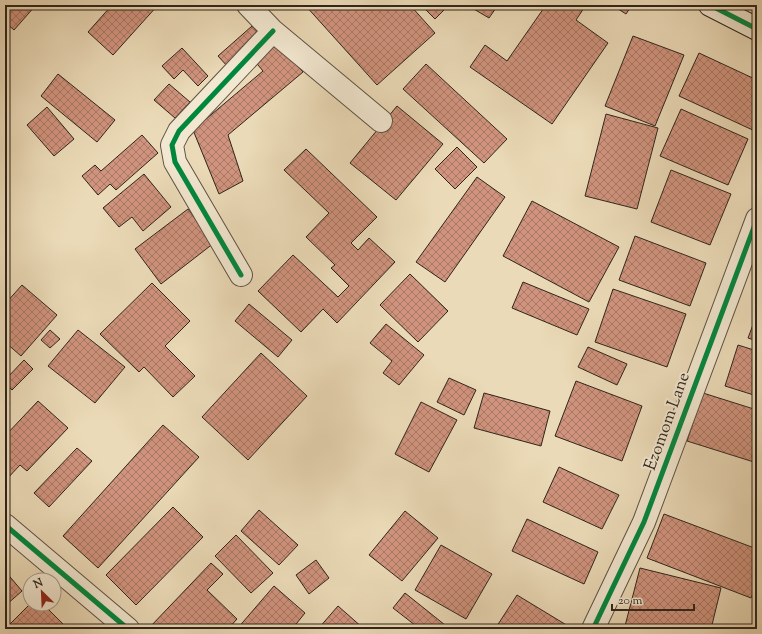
<svg xmlns="http://www.w3.org/2000/svg" width="762" height="634" font-family="'Sorts Mill Goudy',serif">
	<style>
		.building { fill: url(#building-cross-hatch); stroke: #2e251c }
		.lines { fill: none; stroke-linecap: round; stroke-linejoin: round }
		.street-casing { stroke: #5d5243; stroke-width: 24 }
		.secondary-casing { stroke: #2e251c; stroke-width: 24 }
		.street { stroke: #f2e7d0; stroke-width: 22 }
		.secondary { stroke: #f2e7d0; stroke-width: 22 }
		.cycleway-casing { stroke: #f2e7d0; stroke-width: 8 }
		.cycleway { stroke: #00873e; stroke-width: 5 }
		.labels { text-anchor: middle; stroke-width: 4; stroke-linejoin: round; paint-order: stroke }
		.street-label { font-size: 17px; fill: #2e251c; stroke: #f2e7d0 }
	</style>
	<defs>
		<pattern id="building-cross-hatch" width="8" height="8" patternUnits="userSpaceOnUse"><rect width="8" height="8" fill="#d0937d"/><path d="M0 0l8 8M0 8l8-8" fill="none" stroke="#a97866"/></pattern>
	</defs>
	<rect width="100%" height="100%" fill="#ebdab7"/>
	<filter id="stains"><feTurbulence type="fractalNoise" baseFrequency=".005" numOctaves="4"/><feColorMatrix values="0 0 0 0 .2 0 0 0 0 .09 0 0 0 0 .02 0 0 0 .5 -.17"/></filter>
	<radialGradient id="worn" r=".72"><stop offset=".6" stop-color="#630" stop-opacity="0"/><stop offset="1" stop-color="#630" stop-opacity=".3"/></radialGradient>
	<path class="building" d="M5,5H36L14,30L5,22Z
		M112,5H158L113,55L88,32Z
		M305,5H410L435,33L377,85Z
		M421,5H443L446,8L435,19Z
		M467,5H498L489,18Z
		M546,5H579L584,8L576,20L608,43L552,124L470,67L485,45L507,61Z
		M612,5H632L626,14Z
		M252,26L262,37L228,67L218,56Z
		M633,36L684,55L655,126L605,106Z
		M275,40L303,72L228,135L243,181L219,194L193,130L263,71L253,59Z
		M182,48L208,76L198,86L183,70L174,79L162,66Z
		M699,53L757,80V132L679,96Z
		M426,64L507,139L484,163L403,89Z
		M58,74L115,120L97,142L41,96Z
		M169,84L190,102L175,118L154,100Z
		M397,106L443,144L396,200L350,163Z
		M47,107L74,139L54,156L27,125Z
		M681,109L748,139L728,185L660,156Z
		M606,114L658,128L637,209L585,196Z
		M142,135L158,153L116,190L110,184L98,195L82,176L95,165L101,171Z
		M457,147L477,167L455,189L435,169Z
		M306,149L377,217L351,243L358,250L369,238L395,262L337,323L323,309L301,332L258,291L293,255L338,297L349,286L331,268L335,265L306,237L329,213L284,170Z
		M671,170L731,194L710,245L651,222Z
		M144,174L171,207L143,231L132,217L119,227L103,208Z
		M477,177L505,197L445,282L416,262Z
		M532,201L619,247L589,302L503,256Z
		M188,209L214,243L161,284L135,249Z
		M635,236L706,263L690,306L619,280Z
		M410,274L448,311L418,342L380,305Z
		M523,282L589,309L577,335L512,308Z
		M152,283L190,321L165,346L195,376L173,397L144,367L139,372L100,334Z
		M22,285L57,315L21,356L5,342V304Z
		M613,289L686,314L667,367L595,342Z
		M249,304L292,340L278,357L235,321Z
		M757,314V341L748,338Z
		M386,324L424,355L399,385L383,373L392,361L370,343Z
		M50,330L60,339L50,348L41,340Z
		M78,330L125,367L95,403L48,366Z
		M738,345L757,351V396L725,386Z
		M588,347L627,364L617,385L578,367Z
		M261,353L307,396L248,460L202,417Z
		M24,360L33,369L12,390L5,383V380Z
		M449,378L476,390L464,415L437,402Z
		M576,381L642,406L622,461L555,436Z
		M484,393L550,411L541,446L474,428Z
		M703,393L757,410V463L687,441Z
		M5,399L10,403L5,410Z
		M38,401L68,428L27,471L20,465L5,481V436Z
		M421,402L457,420L429,472L395,454Z
		M163,425L199,457L98,568L63,536Z
		M77,448L92,461L49,507L34,493Z
		M559,467L619,495L602,529L543,502Z
		M173,507L203,537L136,605L106,575Z
		M259,510L298,545L279,565L241,531Z
		M405,511L438,538L402,581L369,555Z
		M664,514L757,549V582L751,598L647,558Z
		M527,519L598,552L584,584L512,551Z
		M236,535L273,573L251,593L215,556Z
		M441,545L492,574L466,619L415,590Z
		M316,560L329,578L309,594L296,575Z
		M211,563L223,574L207,590L237,619L228,629H151L149,628Z
		M640,568L721,588L711,629H638L625,626Z
		M5,571L22,591L6,605L5,604Z
		M274,586L305,613L292,629H237Z
		M405,593L450,629H420L393,608Z
		M517,595L573,629H495Z
		M30,604H43L68,629H13L9,625Z
		M338,606L363,628V629H318Z"/>
	<g class="lines">
		<g class="street-casing">
			<path id="street" d="M248,5L273,31L381,121
				M241,275L175,162L172,145L179,131L273,31
				M5,525L128,629
				M593,629L644,522L757,219"/>
		</g>
		<g class="secondary-casing">
			<path id="secondary" d="M710,5L757,29"/>
		</g>
		<use href="#street" class="street"/>
		<use href="#secondary" class="secondary"/>
		<g class="cycleway-casing">
			<path id="cycleway" d="M710,5L757,29
				M241,275L175,162L172,145L179,131L273,31
				M5,525L128,629
				M593,629L644,522L757,219"/>
		</g>
		<use href="#cycleway" class="cycleway"/>
	</g>
	<g class="labels">
		<g class="street-label">
			<text transform="translate(666 421) rotate(-70)" y="6">Ezomom Lane</text>
		</g>
	</g>
	<rect width="762" height="634" fill="none" stroke="#ebdab7" stroke-width="20"/>
	<rect x="6" y="6" width="750" height="622" fill="none" stroke="#2e251c" stroke-width="2"/>
	<rect x="10" y="10" width="742" height="614" fill="none" stroke="#2e251c"/>
	<g transform="translate(42 592) rotate(336)"><circle r="19" fill="#f2e7d0" stroke="#a49988"/>
	<path d="M0-3L7 15L0 10L-7 15Z" fill="#8f2418"/>
	<text y="-6" font-size="11" font-weight="bold" text-anchor="middle" fill="#2e251c">N</text>
	</g>
	<path d="M612 604v6h82v-6" fill="none" stroke="#2e251c" stroke-width="2"/>
	<text x="618" y="604" font-size="12" fill="#2e251c" stroke="#f2e7d0" stroke-width="3" paint-order="stroke">20 m</text>
	<rect width="100%" height="100%" filter="url(#stains)"/>
	<rect width="100%" height="100%" fill="url(#worn)"/>
</svg>
